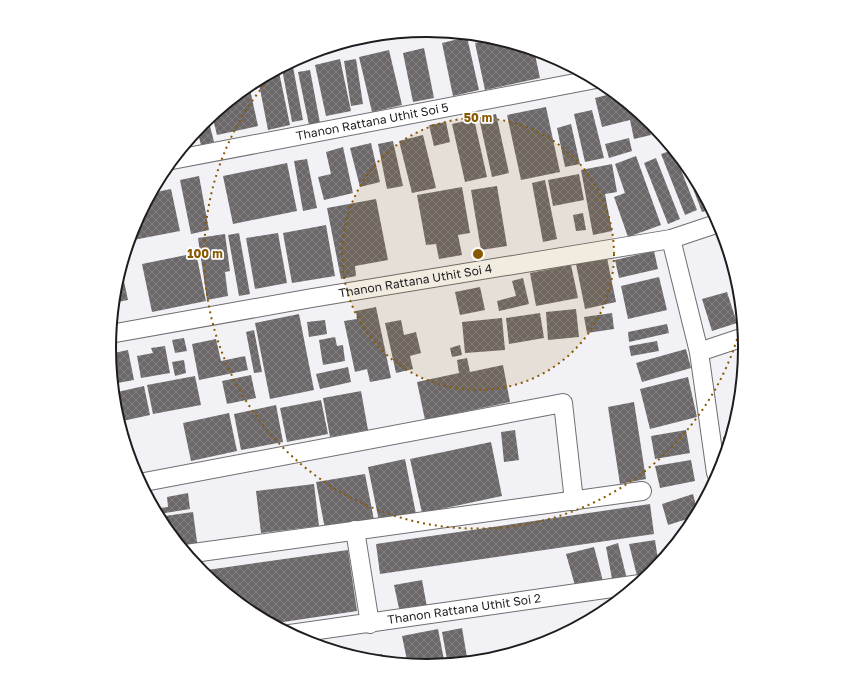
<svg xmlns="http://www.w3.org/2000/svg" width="854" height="697" font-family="'Golos Text',sans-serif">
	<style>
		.building { fill: url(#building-cross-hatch) }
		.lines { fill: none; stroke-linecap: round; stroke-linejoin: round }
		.street-casing { stroke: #6f6e72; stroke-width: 20 }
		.street { stroke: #fff; stroke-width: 18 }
		.ring { fill: none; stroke: #885900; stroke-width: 2; stroke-dasharray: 2 4 }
		.labels { text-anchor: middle; stroke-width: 3.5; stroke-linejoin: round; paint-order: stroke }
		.street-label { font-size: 12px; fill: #1d1d1f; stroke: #fff }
		.rim { fill: none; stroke: #1d1d1f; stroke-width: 2 }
		.centre { fill: #885900; stroke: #fff; stroke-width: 2 }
		.ring-label { font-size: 12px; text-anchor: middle; font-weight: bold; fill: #885900; stroke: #fff; stroke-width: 3.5; stroke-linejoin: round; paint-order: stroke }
	</style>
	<defs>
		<pattern id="building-cross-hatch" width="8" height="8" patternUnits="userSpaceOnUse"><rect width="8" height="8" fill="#6c686a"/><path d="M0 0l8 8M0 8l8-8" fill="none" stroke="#848183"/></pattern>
	</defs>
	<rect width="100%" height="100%" fill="#f2f2f6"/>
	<path class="building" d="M467,37L479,90L453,96L442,43Z
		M497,38L534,50L540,78L485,90L475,43Z
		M424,48L434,98L413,102L403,53Z
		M389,50L402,105L372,112L359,57Z
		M340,59L351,111L326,116L315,65Z
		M356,59L363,104L351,106L344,61Z
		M293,67L303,120L292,122L282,69Z
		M310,70L320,123L309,125L298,72Z
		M279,72L290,125L268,130L258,79L266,75Z
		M249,85L258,126L217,135L212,115Z
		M615,93L647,119L651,135L634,139L630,120L602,127L595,98Z
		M546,107L560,172L521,180L507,115Z
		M592,110L604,158L585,162L574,114Z
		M496,114L509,173L492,177L479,118Z
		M208,118L214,142L201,145L197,129Z
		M474,119L487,177L465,182L452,124Z
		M446,122L450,142L434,146L429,125Z
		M571,124L580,164L565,167L557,128Z
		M193,134L195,143L183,146Z
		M423,135L436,188L412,193L399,141Z
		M629,138L632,151L609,158L605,144Z
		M393,141L403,186L387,189L378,144Z
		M371,143L380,182L360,187L350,148Z
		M343,147L353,193L324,200L318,177L331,174L326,152Z
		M673,150L697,210L685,215L661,154Z
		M636,156L661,225L628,237L614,197L625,193L615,164Z
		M656,158L680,219L668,224L644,163Z
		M307,159L317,208L303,211L294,161Z
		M682,160L692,172L712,209L702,212Z
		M287,163L297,211L233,224L223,176Z
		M612,164L617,192L605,194L612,231L593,235L581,170Z
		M579,174L584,200L553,206L548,180Z
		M199,176L209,230L191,234L180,180Z
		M545,180L557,239L543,242L532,183Z
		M497,186L507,246L481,250L471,190Z
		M462,187L470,233L458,235L462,255L439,259L436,244L426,245L417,195Z
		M171,189L180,231L128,241L133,226L151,193Z
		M376,199L388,260L355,266L356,276L341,279L327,208Z
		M583,213L586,230L576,231L573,215Z
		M326,225L335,276L292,283L283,233Z
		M239,233L250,294L239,296L228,235Z
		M278,233L287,283L255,289L246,238Z
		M225,234L230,271L225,272L228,296L207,300L198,238Z
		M654,251L658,269L619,278L615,260Z
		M196,253L206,301L152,312L142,264Z
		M607,258L616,302L585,309L576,264Z
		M571,265L578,298L536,306L530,273Z
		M121,267L128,300L113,303L115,286Z
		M659,277L667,310L628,319L621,286Z
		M523,278L529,304L499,311L497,301L516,296L512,281Z
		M480,287L485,310L460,315L455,292Z
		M739,287L743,320H742L732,289Z
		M727,292L737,323L712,331L702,299Z
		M376,307L391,378L370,382L367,369L355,372L344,321L357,319L356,311Z
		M576,309L579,337L548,340L546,312Z
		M540,313L544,338L509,344L506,318Z
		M612,313L614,329L587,333L584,317Z
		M299,314L314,390L270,399L255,323Z
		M502,318L505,350L465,353L462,322Z
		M325,320L327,334L309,337L307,322Z
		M401,320L404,335L416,332L421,353L410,356L413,369L396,373L385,323Z
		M667,324L669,333L629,342L628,332Z
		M254,330L262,372L254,373L246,332Z
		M335,337L337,346L343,345L345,361L323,365L319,340Z
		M184,338L187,351L175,353L172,340Z
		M216,339L221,361L245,356L248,370L199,380L192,344Z
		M657,341L659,351L631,356L629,346Z
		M460,345L462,355L452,357L450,348Z
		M165,346L170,373L141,378L137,356L153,353L151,348Z
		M686,349L691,368L642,382L636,363Z
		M128,350L134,380L112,384L109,354Z
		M467,358L470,372L503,365L510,402L425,420L417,382L459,373L457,360Z
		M184,360L186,373L175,376L172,362Z
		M348,367L351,382L320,389L316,374Z
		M251,375L256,398L227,404L222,381Z
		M195,376L201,405L153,414L147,385Z
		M688,377L697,417L650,429L640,389Z
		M144,386L150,415L118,422L115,410L113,393Z
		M361,391L368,430L330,437L323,398Z
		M321,400L328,434L287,442L280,408Z
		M634,402L646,479L620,484L608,407Z
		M276,405L283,442L241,450L234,414Z
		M229,413L237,451L191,461L183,423Z
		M515,430L519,460L504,462L501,432Z
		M686,430L690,453L655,459L651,436Z
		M129,433L134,472L122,434Z
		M732,435L726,455L723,437Z
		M491,442L502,496L422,513L410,459Z
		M405,459L416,514L379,521L368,467Z
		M691,460L695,481L660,488L655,466Z
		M365,474L374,520L325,529L316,482Z
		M314,484L319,526L261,533L256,491Z
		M188,493L190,509L159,514V508L168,507L167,497Z
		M693,494L698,513L697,516L668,525L662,504Z
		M650,504L654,534L380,574L376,544Z
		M193,512L198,549L183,551L162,525L158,517Z
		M655,540L659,566L646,579L638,580L629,544Z
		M618,543L628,583L613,584L606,547Z
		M594,547L604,585L576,589L566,554Z
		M348,550L357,611L270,624L250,613L200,571Z
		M422,580L427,607L400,613L394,585Z
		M462,628L468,663L448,665L442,632Z
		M438,629L445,665L427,667L408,665L402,636Z
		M542,644V645L520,652L519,648Z
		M382,654L384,663L365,661L357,659Z"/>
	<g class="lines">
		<g class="street-casing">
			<g id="street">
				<path id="s1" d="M172,160L596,79"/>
				<path d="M671,239L699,352L716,473"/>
				<path id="s2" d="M110,334L312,298L671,239L719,223"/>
				<path d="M699,352L744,337"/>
				<path d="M139,483L563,403L574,501"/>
				<path d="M355,530L370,624"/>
				<path d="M186,554L642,491"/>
				<path id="s3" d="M290,634L640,584"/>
			</g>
		</g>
		<use href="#street" class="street"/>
	</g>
	<circle cx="478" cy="254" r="136" fill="#885900" fill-opacity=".12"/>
	<g class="ring">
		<circle cx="478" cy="254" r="136"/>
		<path d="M742 322A273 273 0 1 1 277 70"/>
	</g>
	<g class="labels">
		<g class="street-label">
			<text dy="4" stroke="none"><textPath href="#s1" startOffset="204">Thanon Rattana Uthit Soi 5</textPath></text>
			<text dy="4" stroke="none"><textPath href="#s2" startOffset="310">Thanon Rattana Uthit Soi 4</textPath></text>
			<text dy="4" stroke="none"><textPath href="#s3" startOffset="176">Thanon Rattana Uthit Soi 2</textPath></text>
		</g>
	</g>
	<path d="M0 0H854V697H0ZM116 348a311 311 0 1 1 622 0a311 311 0 1 1-622 0Z" fill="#fff" fill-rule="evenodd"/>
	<path class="rim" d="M116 348a311 311 0 1 1 622 0a311 311 0 1 1-622 0Z"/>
	<circle cx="478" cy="254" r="6" class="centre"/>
	<g class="ring-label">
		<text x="478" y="122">50 m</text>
		<text x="205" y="258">100 m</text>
	</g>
</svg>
